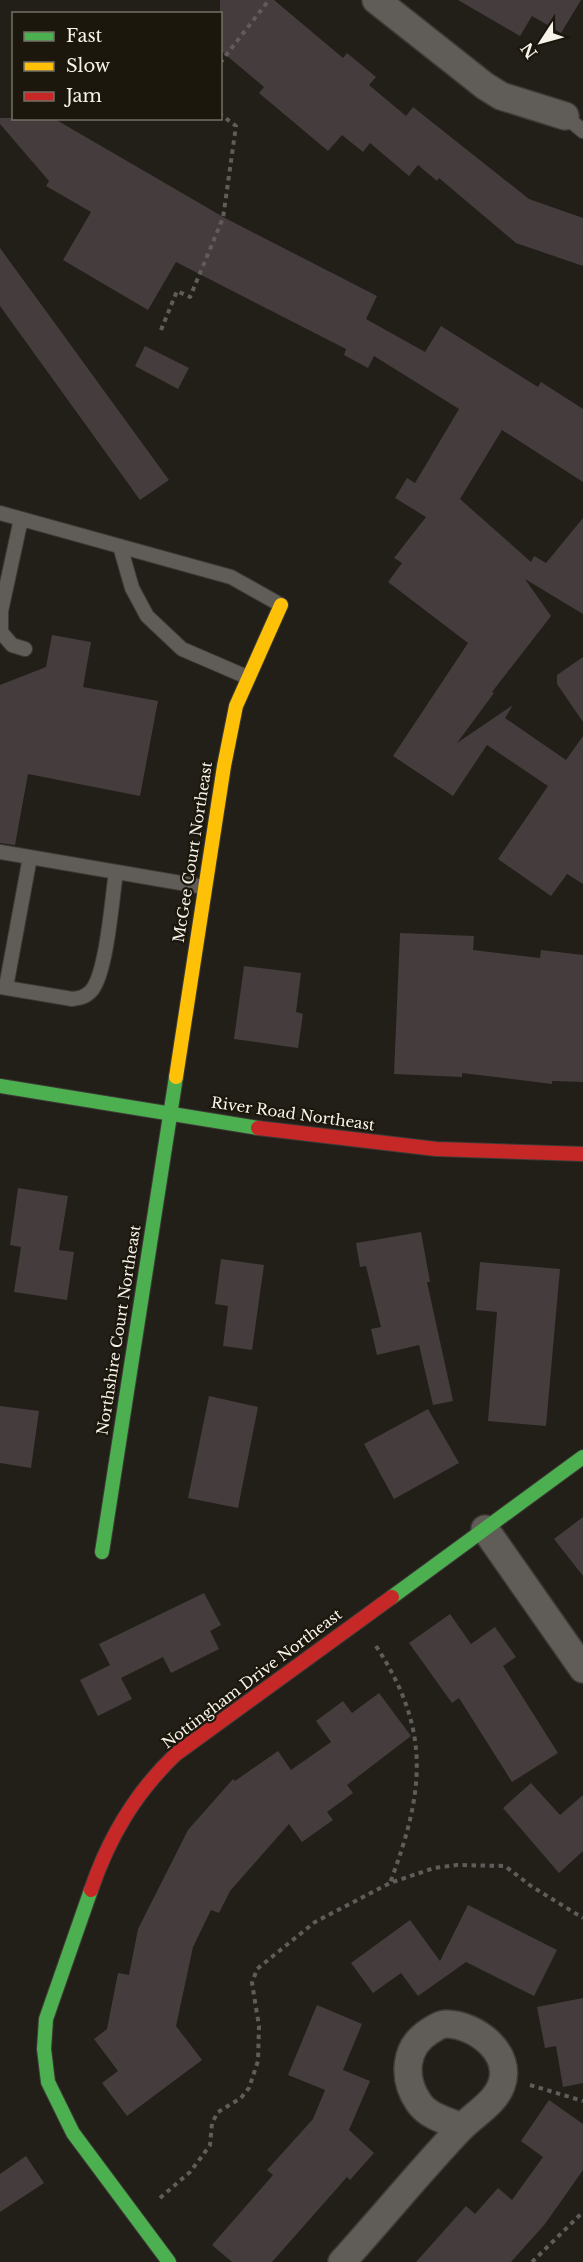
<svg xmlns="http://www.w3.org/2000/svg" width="583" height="2262" font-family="'Libre Baskerville',serif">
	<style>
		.building { fill: #453c3d }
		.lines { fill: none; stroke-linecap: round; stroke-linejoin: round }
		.lane-casing { stroke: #3e3b37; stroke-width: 16 }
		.street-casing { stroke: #3e3b37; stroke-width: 30 }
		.fast-casing { stroke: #3e3b37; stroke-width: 16 }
		.slow-casing { stroke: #3e3b37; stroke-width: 16 }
		.jam-casing { stroke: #3e3b37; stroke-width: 16 }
		.path { stroke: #5f5d59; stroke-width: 4; stroke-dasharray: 4.5 4.5; stroke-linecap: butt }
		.lane { stroke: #605d59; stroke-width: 14 }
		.street { stroke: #605d59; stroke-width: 27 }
		.fast { stroke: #4caf50; stroke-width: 14 }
		.slow { stroke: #ffc107; stroke-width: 14 }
		.jam { stroke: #c62828; stroke-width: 14 }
		.labels { text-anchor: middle; stroke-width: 4.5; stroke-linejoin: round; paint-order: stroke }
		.street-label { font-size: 15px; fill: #f7f3eb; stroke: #1c170c }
	</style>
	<rect width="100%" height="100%" fill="#221f19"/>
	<path class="building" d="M220,0H274L343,58L347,53L376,77L369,85L406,116L413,107L529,199L583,218V266L516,243L439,178L437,181L418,165L409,176L370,143L363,152L342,135L328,151L259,93L264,87L220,50Z
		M458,0H581L561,33L532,16L520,36Z
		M0,118H53L225,218L377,296L366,319L425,352L441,326L538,387L541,382L583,409V482L502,430L460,499L531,562L534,556L546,563L583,518V614L525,579L551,616L492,692L494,693L457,743L513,705L505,718L566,760L583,736V884L567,874L551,896L498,859L548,786L487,745L453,796L393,756L468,643L388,582L402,563L394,558L426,517L395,498L407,478L415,483L459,409L374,356L368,368L344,355L346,349L176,262L148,310L63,260L91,212L46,186L49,181L0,124Z
		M0,248L169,480L140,500L0,306Z
		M145,346L189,368L178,389L135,366Z
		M52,635L91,642L83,687L158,701L140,796L28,774L15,845L0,843V685L46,667Z
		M583,657V722L557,684V675Z
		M400,933L474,936L473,950L540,958L541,950L583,955V1082L552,1081V1084L462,1073V1077L394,1074Z
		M244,966L301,973L296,1012L303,1014L298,1048L234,1039Z
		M18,1188L68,1196L59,1250L74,1252L67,1300L14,1292L21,1247L10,1245Z
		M421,1232L430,1282H427L453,1401L433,1405L419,1345L377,1355L371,1329L381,1327L366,1266L360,1267L356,1243Z
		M221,1259L264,1265L252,1350L223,1346L228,1306L215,1304Z
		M480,1262L560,1269L546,1426L488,1421L497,1312L476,1310Z
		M209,1396L258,1407L238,1508L188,1498Z
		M0,1406L39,1411L31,1468L0,1463Z
		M428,1409L459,1463L394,1499L364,1444Z
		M583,1517V1576L554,1539Z
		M204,1593L221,1625L210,1631L219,1649L171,1673L163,1657L121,1678L132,1699L98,1716L80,1680L110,1665L99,1644Z
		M450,1614L471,1644L495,1627L516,1657L503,1666L558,1753L512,1782L459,1698L452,1703L409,1643Z
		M379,1693L411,1736L347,1785L353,1793L327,1812L333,1820L302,1842L289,1824L230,1891L219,1913L211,1910L193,1947L176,2026L202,2060L127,2116L102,2083L118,2071L94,2039L107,2029L118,1973L129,1975L138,1929L188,1830L233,1779L235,1781L278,1751L291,1770L331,1742L316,1721L343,1701L352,1713Z
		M531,1783L560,1815L583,1795V1851L559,1873L503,1808Z
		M468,1905L557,1950L534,1996L466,1962L418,1996L401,1973L373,1993L351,1963L410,1920L440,1961Z
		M583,1998V2083L563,2087L556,2046L545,2048L537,2007Z
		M317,2005L362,2024L343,2070L370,2081L349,2130L374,2153L350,2180L347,2177L272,2262H232L212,2245L273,2175L267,2170L313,2119L325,2090L288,2075Z
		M549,2100L583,2124V2170L545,2224L511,2262H416L466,2206L475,2214L498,2188L512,2200L543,2157L521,2141Z
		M26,2156L44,2183L0,2212V2174Z"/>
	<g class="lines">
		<g class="lane-casing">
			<path id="lane" d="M565,116L583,131
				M0,513L231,577L281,605
				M21,519L1,611V632L12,645L25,649
				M120,546L132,588L147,616L182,649L247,677
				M0,852L204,887
				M0,987L72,999C80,998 86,997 92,990C107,971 112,898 116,872
				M6,987L30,857"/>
		</g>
		<g class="street-casing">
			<path id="street" d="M376,0L485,86L501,96L565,116
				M485,1529L583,1669
				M342,2262C382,2218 420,2171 460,2129C473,2115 494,2104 501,2086C514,2053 475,2024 446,2024C440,2024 435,2028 430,2031C404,2047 402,2078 419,2103C428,2116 447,2121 462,2127"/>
		</g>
		<g class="fast-casing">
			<path id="fast" d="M0,1086L258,1128
				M102,1552L176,1077
				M392,1597L583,1457
				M91,1890L46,2019L44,2049L48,2082L73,2133L169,2262"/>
		</g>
		<g class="slow-casing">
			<path id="slow" d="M176,1077L224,766L236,706L281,605"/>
		</g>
		<g class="jam-casing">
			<path id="jam" d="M258,1128L436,1149L583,1154
				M91,1890C109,1837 135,1793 176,1754L392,1597"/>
		</g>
		<path class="path" d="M220,63L269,0
			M161,330L177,291L190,297L223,218L236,126L220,114
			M376,1646C432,1731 424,1792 390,1883
			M530,2085L583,2101
			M160,2198L190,2172L203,2155L210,2145L212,2123L218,2112L241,2098L249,2088L258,2061L259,2026L252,1983L257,1969L315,1922L390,1883L434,1868L457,1865L505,1866L531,1886L583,1918
			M532,2262L583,2212"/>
		<use href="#lane" class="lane"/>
		<use href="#street" class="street"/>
		<use href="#fast" class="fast"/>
		<use href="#slow" class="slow"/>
		<use href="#jam" class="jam"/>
	</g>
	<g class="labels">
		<g class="street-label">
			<text transform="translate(193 852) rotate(-81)" y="5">McGee Court Northeast</text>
			<text transform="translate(293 1114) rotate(8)" y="5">River Road Northeast</text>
			<text transform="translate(119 1330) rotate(-81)" y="5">Northshire Court Northeast</text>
			<text transform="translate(252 1679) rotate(-37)" y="5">Nottingham Drive Northeast</text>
		</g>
	</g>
	<rect x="12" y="12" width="210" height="108" fill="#1c170c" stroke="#746f65" stroke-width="1.5"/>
	<rect x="24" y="32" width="30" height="9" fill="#4caf50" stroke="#746f65" stroke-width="1.5"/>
	<text x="66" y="42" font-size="18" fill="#f7f3eb">Fast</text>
	<rect x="24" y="62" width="30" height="9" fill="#ffc107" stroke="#746f65" stroke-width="1.5"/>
	<text x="66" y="72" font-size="18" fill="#f7f3eb">Slow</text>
	<rect x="24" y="92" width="30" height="9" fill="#c62828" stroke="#746f65" stroke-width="1.5"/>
	<text x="66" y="102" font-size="18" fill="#f7f3eb">Jam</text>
	<g transform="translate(541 42) rotate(234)" stroke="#1c170c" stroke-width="4.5" paint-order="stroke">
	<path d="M0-4.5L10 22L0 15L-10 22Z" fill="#f7f3eb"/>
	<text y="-9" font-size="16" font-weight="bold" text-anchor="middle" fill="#f7f3eb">N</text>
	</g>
</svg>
